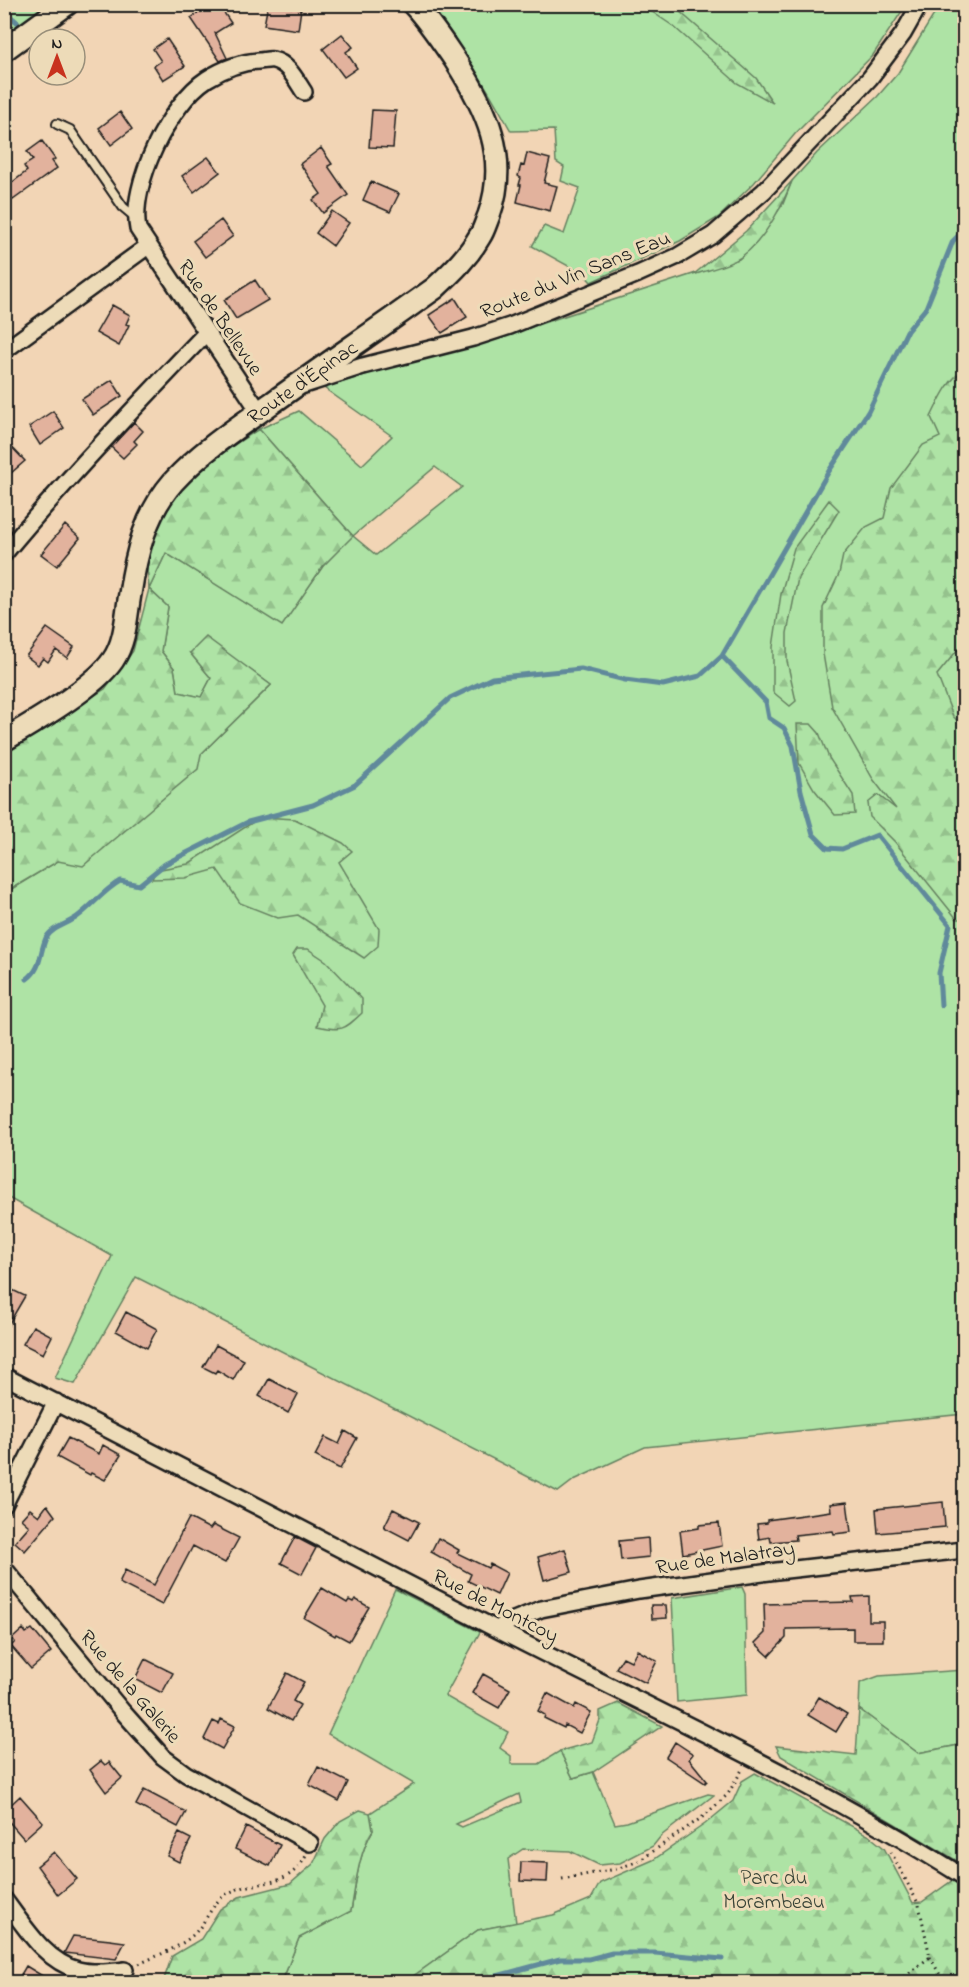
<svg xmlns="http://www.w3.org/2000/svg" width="969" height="1987" font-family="'Indie Flower',sans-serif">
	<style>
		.green { fill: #aee3a5; stroke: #658060; stroke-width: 1.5; fill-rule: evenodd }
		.forest { fill: url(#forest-firs); stroke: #658060; stroke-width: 1.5 }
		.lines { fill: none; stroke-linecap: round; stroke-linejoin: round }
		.stream { stroke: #60899b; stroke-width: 5 }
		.building { fill: #e2b29d; stroke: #1c1c1c; stroke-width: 1.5 }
		.service-casing { stroke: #1c1c1c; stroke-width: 12 }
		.minor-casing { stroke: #1c1c1c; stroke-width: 20 }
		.secondary-casing { stroke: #1c1c1c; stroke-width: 26 }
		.path { stroke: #1c1c1c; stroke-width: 3; stroke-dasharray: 1.5 4.5; stroke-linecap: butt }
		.service { stroke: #eddbb8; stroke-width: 8 }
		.minor { stroke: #eddbb8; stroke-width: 15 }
		.secondary { stroke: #eddbb8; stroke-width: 21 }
		.labels { text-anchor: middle; stroke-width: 6; stroke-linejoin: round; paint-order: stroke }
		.street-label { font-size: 21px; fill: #1c1c1c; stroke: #eddbb8 }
		.park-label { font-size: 21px; fill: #394437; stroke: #eddbb8 }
	</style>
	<defs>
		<pattern id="forest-firs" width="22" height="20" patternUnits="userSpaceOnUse" patternTransform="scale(1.5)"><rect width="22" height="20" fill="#aee3a5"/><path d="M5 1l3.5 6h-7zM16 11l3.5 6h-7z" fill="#95c28d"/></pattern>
	</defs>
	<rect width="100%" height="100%" fill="#f2d5b5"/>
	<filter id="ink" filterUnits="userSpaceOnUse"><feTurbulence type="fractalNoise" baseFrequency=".0167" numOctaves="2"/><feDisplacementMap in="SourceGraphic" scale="12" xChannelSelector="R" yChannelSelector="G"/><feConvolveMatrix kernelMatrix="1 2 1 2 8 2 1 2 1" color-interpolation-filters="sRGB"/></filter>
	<g filter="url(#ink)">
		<path class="green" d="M5,5H54L5,40Z
			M424,5H906L873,55L795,134L754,183L719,217L680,241L591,282L585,275L532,246L544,226L564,234L580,188L561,181L564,167L556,162L554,130L511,131C486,85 461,44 424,5Z
			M940,5H964V1414L645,1447L574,1480L558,1492L136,1277L75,1384L55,1378L112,1256L5,1196L4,883L10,890L58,861L201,754L271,685L246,667L190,653L211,678L201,697L178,692L174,668L161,651L168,607L149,589L166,553L282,625L323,566L352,535L259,429L299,411L362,465L392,436L324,388L377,371L466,348L739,259L757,242L783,204L792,181L817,153L877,97L898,73ZM435,467L462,487L376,555L353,536Z
			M742,1587L745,1594L747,1695L677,1702L672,1598Z
			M395,1589L480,1632L445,1696L508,1732L500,1748L511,1756V1764H539L560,1751L573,1778L593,1772L615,1824L627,1822L708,1794L714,1795L661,1836L653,1846L620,1863L599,1865L570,1851L523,1849L508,1859L516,1923L478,1930L405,1982H282L299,1938L351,1911C356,1884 358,1854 373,1830L370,1813L414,1784L328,1734ZM519,1794L521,1802L462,1827L456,1824Z
			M964,1670V1744L918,1753L859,1709L860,1683L879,1676Z"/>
		<path class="forest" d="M642,5H672L756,78L773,103L737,83L673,26Z
			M792,181C781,208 765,240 741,257C728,266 707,270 693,275L746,231Z
			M964,370V642L937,675L953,716L964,728V919H957L895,842L870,817L868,803L878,795L896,809L873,779L832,707L823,654V608L839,574L843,555L866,527L884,518L891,488L923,445L940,437L931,417C939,401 948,379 964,370Z
			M259,429L353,536L323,566L282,626L166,553L149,589L168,607L161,651L174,668L178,692L201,697L211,678L190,653L206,637L271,685L201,754L198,769L83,866L58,861L9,890L4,883V752L105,689L133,651L149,589L147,565L155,528L181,488L224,451Z
			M829,500L839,510L798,578L787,633V661L796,701L790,706L773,692V647L781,594L794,548Z
			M797,724H811L819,733L829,758L853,795L855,814L835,815L814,789L799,763Z
			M261,817L295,819L343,843L352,851L339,862L379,929L378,946L364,958L298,915L278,918L240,903L217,869L185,878L152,879L156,870L188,864Z
			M297,949H308L326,961L362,999V1013C343,1031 342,1031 317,1026L322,1005L293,955Z
			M618,1703L662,1726L593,1772L573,1778L560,1751L592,1742L600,1720V1711Z
			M859,1709L918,1753L964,1744V1865L781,1756L776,1746L856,1755Z
			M755,1773L868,1835L884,1848L913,1903L922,1902L953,1880L964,1888V1982H405L478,1930L553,1915L591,1899L600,1883L653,1860L705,1824L733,1801L742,1781Z
			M360,1810L370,1813L373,1830C358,1854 356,1884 351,1911L299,1938L282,1982H163L172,1956L201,1939L220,1909L239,1897L290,1884L313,1864L325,1839L340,1821Z"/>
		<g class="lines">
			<path class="stream" d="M4,11L17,22
				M722,656L766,702L769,718L784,728L793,746L801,791L813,834L827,848L842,849L877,835L950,925L939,973L941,1005
				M27,979C42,968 39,954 46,938C52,927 68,924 77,917C92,906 104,890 120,881L139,885L165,864L248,822L313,805L355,785L450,698L492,678L581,669L625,680L663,685L700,676L722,656L829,471L868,412L907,331L926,308L953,241L964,230
				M474,1982L560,1959H589L612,1953H655L722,1959"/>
		</g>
		<path class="building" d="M212,4H218L231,23L215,33L227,58L220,61L191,18Z
			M268,4L301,9L298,30L264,25Z
			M342,34L353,47L346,52L357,68L344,77L323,49Z
			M167,39L185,66L163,80L154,66L161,61L153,49Z
			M372,110L396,111L393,148L369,147Z
			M120,112L132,129L111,145L99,128Z
			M42,141L55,159L52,161L57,168L13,200L5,188L27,171L24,166L33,160L27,152Z
			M321,148L332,164L328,166L348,195L323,213L313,200L321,194L300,164Z
			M527,153L550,159L544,183L557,186L550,211L517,202L521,185H519L521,178L518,176L521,165L524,166Z
			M208,157L220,172L194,192L182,176Z
			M371,182L399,194L390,212L363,200Z
			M332,211L349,223L333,246L316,233Z
			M221,220L233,236L205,257L193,241Z
			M255,280L268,300L236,319L224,300Z
			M455,298L467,317L442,333L429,315Z
			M112,305L130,315L126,324L129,325L119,346L96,333Z
			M112,380L122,396L93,415L82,399Z
			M53,411L64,428L40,445L29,427Z
			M134,422L143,431L134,441L137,444L123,458L111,447Z
			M4,439L25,461L4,479Z
			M65,525L80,538L57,566L41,554Z
			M47,628L74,647L67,658L56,650L48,662L43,658L38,665L26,656Z
			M4,1286L25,1296L4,1332Z
			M126,1312L157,1329L147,1348L116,1331Z
			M33,1326L52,1336L43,1354L23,1344Z
			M216,1345L244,1360L233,1380L217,1370L215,1373L203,1367Z
			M269,1379L298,1394L288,1413L259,1396Z
			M345,1431L357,1438L340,1469L315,1456L325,1437L339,1444Z
			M68,1438L99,1454L103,1445L121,1455L105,1480L91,1473L90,1475L57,1457Z
			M847,1502L851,1532L834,1534L833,1531L795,1535L796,1540L771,1542L770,1537L759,1539L757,1524L767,1523V1520L831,1511L830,1504Z
			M943,1502L945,1527L878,1533L876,1509Z
			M47,1505L55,1516L25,1551L15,1542L29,1526L21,1519L30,1509L39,1516Z
			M393,1509L419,1522L409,1540L384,1527Z
			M189,1518L210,1529L213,1525L239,1538L225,1563L193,1546L162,1605L119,1583L125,1570L154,1585Z
			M719,1523L722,1546L683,1554L680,1531L699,1528V1525Z
			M295,1537L316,1548L302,1574L281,1563Z
			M438,1538L459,1550L457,1553L488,1568L490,1564L507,1573L497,1595L468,1581L471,1574L431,1552Z
			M648,1538L649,1557L621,1560L619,1541Z
			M565,1549L572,1572L544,1580L538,1557Z
			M322,1588L347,1603L349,1600L353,1602L355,1599L369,1607L349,1641L336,1634L335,1636L304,1618Z
			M869,1596V1621H883V1641H853V1628L786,1629V1638L769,1656L755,1643L765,1633L764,1604L853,1602L852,1597Z
			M651,1605H666L667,1618L652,1619Z
			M23,1629L26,1633L32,1629L51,1652L31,1669L11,1646L15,1642L12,1639Z
			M637,1650L657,1661L646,1683L616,1668L623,1657L631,1661Z
			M145,1659L173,1673L162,1693L135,1679Z
			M287,1673L304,1682L293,1701L300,1705L291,1721L268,1708Z
			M483,1674L510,1689L499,1708L472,1693Z
			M547,1693L574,1708L576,1704L591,1712L580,1733L565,1725L564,1728L544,1718L545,1715L538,1711Z
			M819,1697L847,1714L836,1732L808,1715Z
			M221,1719L235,1726L222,1749L204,1739L213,1721L219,1724Z
			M675,1742L693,1754L689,1759L707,1781L705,1783L666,1757Z
			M101,1761L105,1765L109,1762L122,1778L106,1792L90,1770Z
			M318,1767L348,1782L339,1801L309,1785Z
			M144,1790L186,1812L178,1827L136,1805Z
			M20,1796L43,1822L24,1839L4,1816V1811Z
			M246,1827L280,1845L270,1866L235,1849Z
			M179,1833L191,1839L179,1862L167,1856Z
			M54,1852L77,1879L58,1895L37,1866Z
			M521,1862L548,1863L547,1882L520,1881Z
			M73,1936L110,1940L125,1942L116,1959L64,1953Z
			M26,1966L54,1983H16Z"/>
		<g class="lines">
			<g class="service-casing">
				<path id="service" d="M57,124L70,130L123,207L135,217"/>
			</g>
			<g class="minor-casing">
				<path id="minor" d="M4,351L148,246
					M304,385L363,366L473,338L510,326L638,274L678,256L713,235L764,191L870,78L903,34L920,4
					M259,411L138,229C129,185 170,103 207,79C223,69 240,62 259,61C263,61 269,59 273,60C288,63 296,80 304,92
					M4,554C68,477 137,405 206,333
					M4,1376C169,1460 333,1546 498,1630C655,1710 815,1783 964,1877
					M4,1505L56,1402
					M4,1568L123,1712L163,1757L186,1774L310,1843
					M498,1630L504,1624L541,1609L639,1590L777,1571L964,1550
					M4,1899C24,1925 44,1961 78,1970C93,1974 110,1972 125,1970"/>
			</g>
			<g class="secondary-casing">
				<g id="secondary">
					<path d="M4,50L67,4"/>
					<path id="s1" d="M4,740C34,722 94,688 113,660C126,641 126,616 130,594C136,554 145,514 173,482C201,451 238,427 272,403C326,364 381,327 435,288C452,272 468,257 480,236C484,230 486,222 489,215C510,157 486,108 455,60C442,41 429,21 413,4"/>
				</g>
			</g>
			<path class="path" d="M891,1852L919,1905L930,1957L897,1982
				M562,1879L616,1869L639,1861L704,1816L728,1794L743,1768
				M930,1957L944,1982
				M139,1964C158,1955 182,1947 196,1932C206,1921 213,1903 225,1895C255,1877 286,1892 306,1856"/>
			<use href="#service" class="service"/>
			<use href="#minor" class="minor"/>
			<use href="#secondary" class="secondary"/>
		</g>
	</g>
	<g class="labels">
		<g class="street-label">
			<text transform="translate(575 274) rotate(-22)" y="7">Route du Vin Sans Eau</text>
			<text transform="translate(221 317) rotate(56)" y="7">Rue de Bellevue</text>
			<text dy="7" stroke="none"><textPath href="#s1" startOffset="490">Route d'Épinac</textPath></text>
			<text transform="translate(725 1557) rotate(-8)" y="7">Rue de Malatray</text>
			<text transform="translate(496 1605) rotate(27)" y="7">Rue de Montcoy</text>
			<text transform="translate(131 1686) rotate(49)" y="7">Rue de la Galerie</text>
		</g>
		<g class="park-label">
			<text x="774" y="1884">Parc du<tspan x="774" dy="24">Morambeau</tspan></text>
		</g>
	</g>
	<rect width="969" height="1987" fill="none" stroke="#eddbb8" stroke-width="24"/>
	<rect x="12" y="12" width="945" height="1963" fill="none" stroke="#1c1c1c" stroke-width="2" filter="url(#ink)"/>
	<g transform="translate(57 57)"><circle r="28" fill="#eddbb8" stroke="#998f7a" stroke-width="1.5"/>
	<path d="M0-4.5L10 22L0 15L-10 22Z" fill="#c8321e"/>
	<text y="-9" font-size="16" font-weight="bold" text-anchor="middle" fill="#1c1c1c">N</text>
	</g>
</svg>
